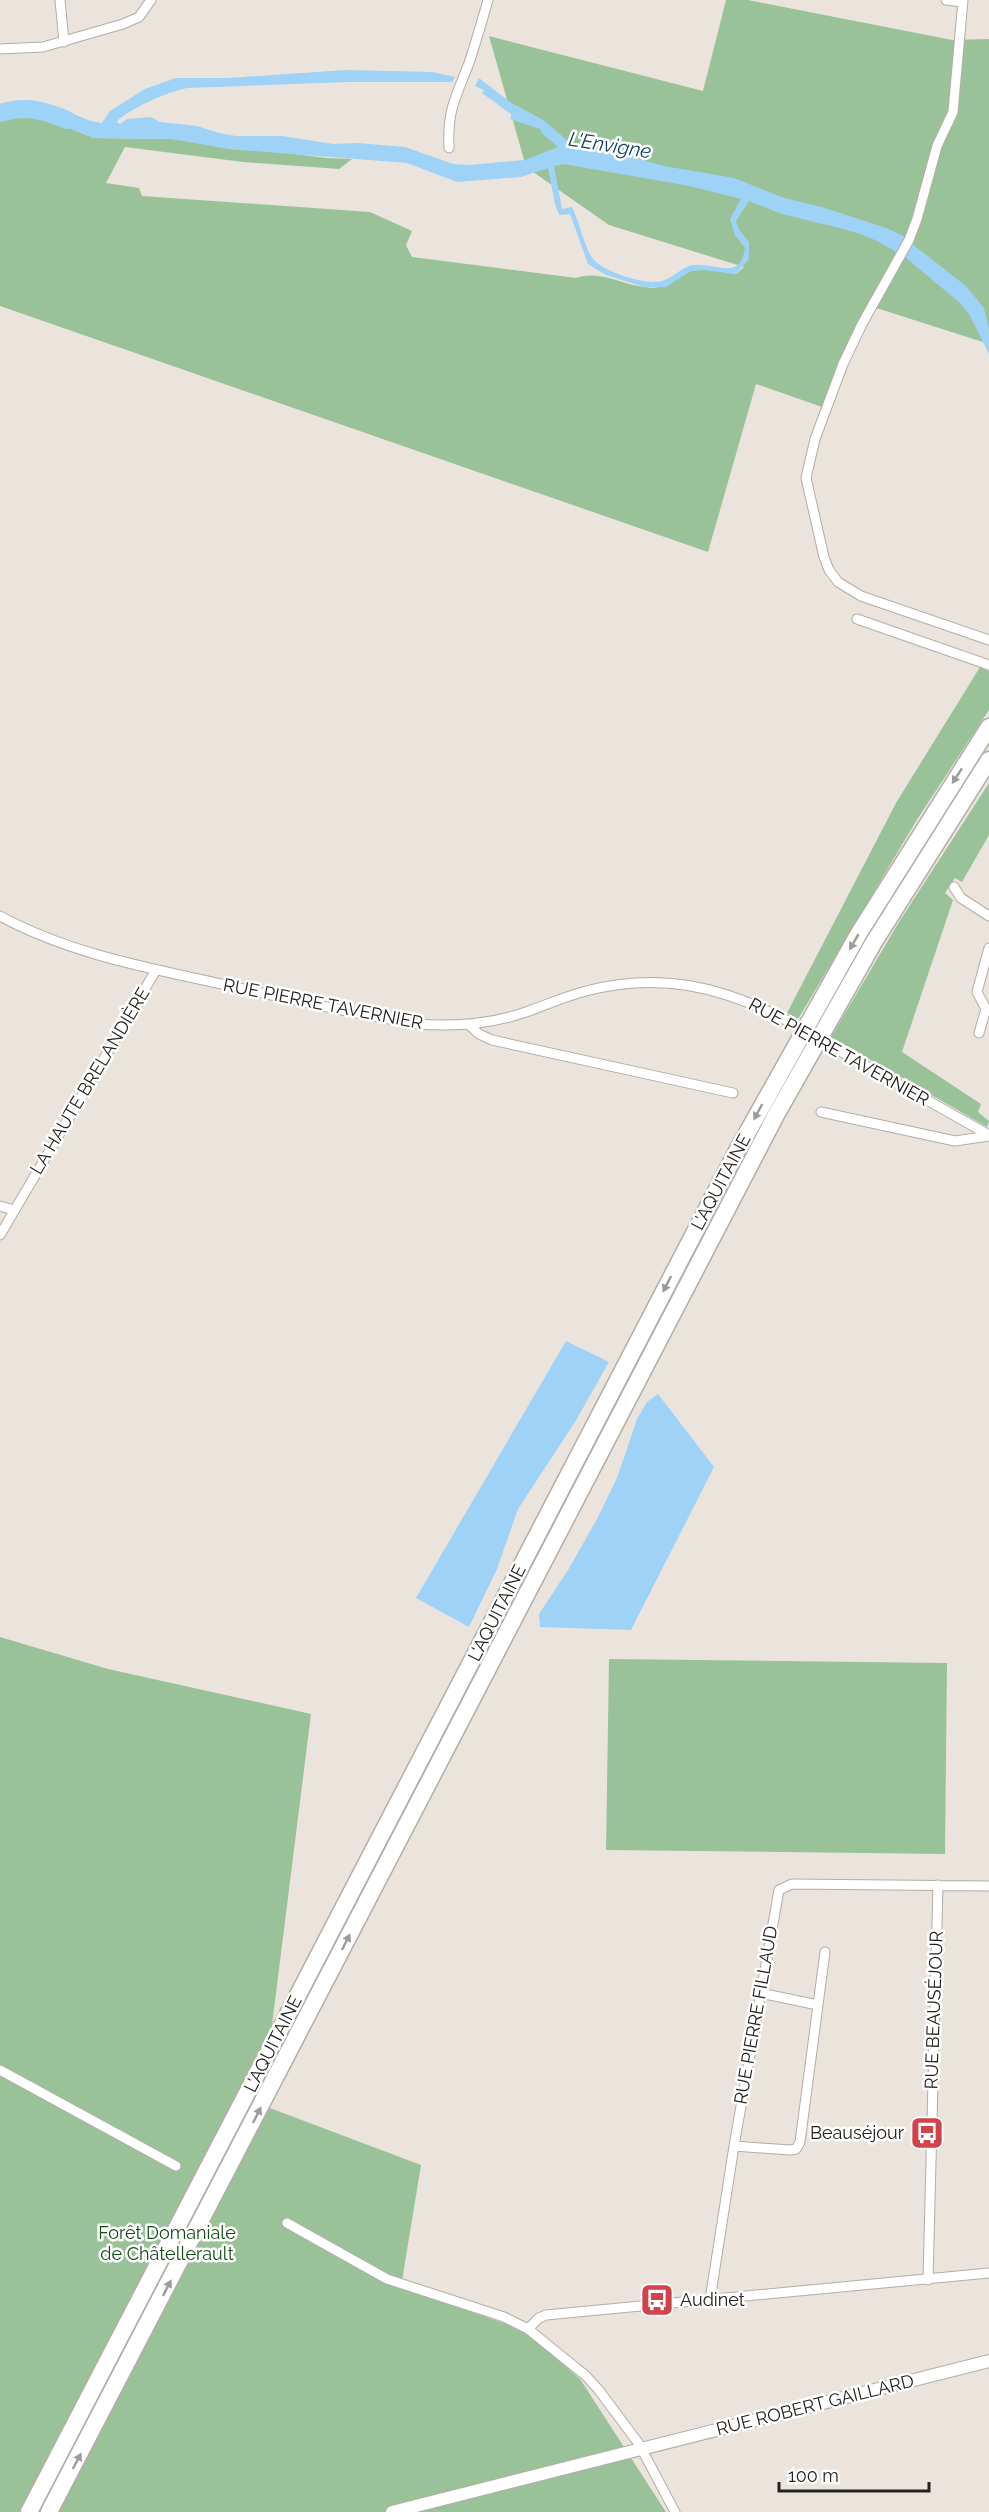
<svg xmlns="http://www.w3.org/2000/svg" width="989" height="2512" font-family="Raleway,sans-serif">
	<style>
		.green { fill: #9ac299 }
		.water { fill: #9fd2f7; fill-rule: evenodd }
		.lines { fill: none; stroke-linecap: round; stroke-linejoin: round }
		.river { stroke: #9fd2f7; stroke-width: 18 }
		.street-casing { stroke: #b3ada6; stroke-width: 11 }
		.secondary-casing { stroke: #b3ada6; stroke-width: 14 }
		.highway-casing { stroke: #b3ada6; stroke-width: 19 }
		.street { stroke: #fff; stroke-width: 9 }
		.secondary { stroke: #fff; stroke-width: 12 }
		.highway { stroke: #fff; stroke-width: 16 }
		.street-bridge-casing { stroke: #b3ada6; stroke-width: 11; stroke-linecap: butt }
		.street-bridge { stroke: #fff; stroke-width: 9 }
		.oneway { fill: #9c9c9a }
		.labels { text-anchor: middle; stroke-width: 5; stroke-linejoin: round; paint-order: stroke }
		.street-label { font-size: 18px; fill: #24221f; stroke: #fff }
		.poi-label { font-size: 18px; fill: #24221f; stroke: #fff; text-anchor: end }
		.park-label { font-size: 18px; fill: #164c19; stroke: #fff }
		.water-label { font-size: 20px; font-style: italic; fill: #114362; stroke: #fff }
	</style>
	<rect width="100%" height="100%" fill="#eae4dd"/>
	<path class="green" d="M726,0H748L952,40L989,39V344L867,305L847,345L822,407L756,384L708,552L0,306V119L14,113H32L94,138L172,139L327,158L352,159L339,169L243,162L125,147L106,183L139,188L142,196L370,212L412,231L406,245L412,257L576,278C601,270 619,284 644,287C669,291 670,278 690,271C704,267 722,272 736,274L744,267L609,225L526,167L489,36L703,91Z
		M980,667L989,671V710L918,818L798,1019L787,1013L896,803Z
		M989,783V835L962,882L955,878L945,893L953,900L902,1052L981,1104L978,1112L989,1121L987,1127L831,1037L899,922Z
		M0,1637L108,1669L311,1714L262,2105L421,2165L401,2287L506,2324L529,2335L580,2379L666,2512H0Z
		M609,1659L947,1663L945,1854L606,1850Z"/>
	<path class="water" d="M346,70L433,72L455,77L452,82H347L187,88C162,94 140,104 119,119L117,122L120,124L127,119L151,117L160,122L197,126L219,133L236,136H282L333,144L358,143L405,147L453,164L469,165L525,160L558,147L543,134L540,129L510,119L512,115L482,93L484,90L475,86L479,78L510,102L543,120L569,142L625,155L664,166L734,178L784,198L822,207L889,229L905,237L900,255C869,231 831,227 794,217C779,214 764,207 749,201L736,221L739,230L749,242V259L736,274L704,270L691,271L666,287H644L606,275L588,264L570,214L559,215L555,204L548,168L521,177L457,182L407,163L228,149L172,139L94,138L32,113H14L0,119V113L22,107L44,111L45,103L91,121L102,123L110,111L145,89L176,78H228ZM563,164L690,186L741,199L730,219L735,235L745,248C740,282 716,262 693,265C682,267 675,276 665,280C648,287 609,273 596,262C586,254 579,220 572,207L562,209L554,166Z
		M911,243L966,286L984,308L989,329V354L969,314L959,302L905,257Z
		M566,1341L609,1362L575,1422L518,1509L497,1569L469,1627L416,1598Z
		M658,1394L714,1467L631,1630L540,1627L539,1614L568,1570L597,1519L617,1478L637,1419L647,1402Z"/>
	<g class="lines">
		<path class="river" d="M0,113C26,105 43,110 67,120"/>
		<g class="street-casing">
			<path id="street" d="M60,0L64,42
				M946,0L962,2
				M963,0L953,112L937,146L917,219L909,240L862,324L843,364L815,439L806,478L824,557L829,570L838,582L861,596L989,640
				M0,49L43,47L123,24L139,17L151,0
				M449,148C447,110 456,97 469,63C476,42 482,21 488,0
				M857,619L989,665
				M954,887L961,898L989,916
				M0,916C70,954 149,968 226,985C290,999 354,1014 418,1024C455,1027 491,1024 526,1012C546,1005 566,996 586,991C658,972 720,986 784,1019
				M468,1024L479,1034L492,1040L733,1093
				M979,1033L986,1009L977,992L989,948
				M840,1051L989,1135
				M821,1112L955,1141L989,1136
				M0,1206L14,1210
				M0,1235L156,970
				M818,2005L825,1952
				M0,2070L176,2166
				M734,2146L790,2150L796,2149L800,2142L818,2005L760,1993
				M287,2223L387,2279L504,2317L528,2329L585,2375L598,2389L639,2444L675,2512
				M928,2280L938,1885
				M710,2300L734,2146L779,1890L792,1884L989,1886
				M528,2329L539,2318L546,2315L989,2273"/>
		</g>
		<g class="secondary-casing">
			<path id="secondary" d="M392,2512L989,2361"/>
		</g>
		<g class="highway-casing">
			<path id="highway" d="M29,2512L737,1151L859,933L989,727
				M49,2512L776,1115L874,942L989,760"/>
		</g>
		<use href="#street" class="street"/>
		<use href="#secondary" class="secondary"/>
		<use href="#highway" class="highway"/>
		<g class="street-bridge-casing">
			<path id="street-bridge" d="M784,1019L840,1051"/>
		</g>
		<use href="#street-bridge" class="street-bridge"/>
	</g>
	<defs><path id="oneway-solid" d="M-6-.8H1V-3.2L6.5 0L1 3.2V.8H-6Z" transform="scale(1.5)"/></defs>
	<g class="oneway">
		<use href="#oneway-solid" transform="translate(957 776) rotate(123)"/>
		<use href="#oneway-solid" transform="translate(854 942) rotate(120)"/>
		<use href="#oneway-solid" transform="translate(758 1112) rotate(118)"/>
		<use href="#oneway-solid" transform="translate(667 1284) rotate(117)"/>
		<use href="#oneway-solid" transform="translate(346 1942) rotate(-63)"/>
		<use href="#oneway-solid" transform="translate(257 2115) rotate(-63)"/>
		<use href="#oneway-solid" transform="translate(167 2288) rotate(-63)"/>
		<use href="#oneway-solid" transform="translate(77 2461) rotate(-62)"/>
	</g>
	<defs>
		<g id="bus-square" transform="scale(1.725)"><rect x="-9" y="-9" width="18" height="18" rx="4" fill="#d2424b" stroke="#fff"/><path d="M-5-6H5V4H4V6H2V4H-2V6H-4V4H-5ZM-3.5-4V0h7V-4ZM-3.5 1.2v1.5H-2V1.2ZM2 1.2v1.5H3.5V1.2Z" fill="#fff"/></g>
	</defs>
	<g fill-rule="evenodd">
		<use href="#bus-square" x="927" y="2133"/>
		<use href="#bus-square" x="657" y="2300"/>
	</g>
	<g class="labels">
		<g class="street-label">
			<text transform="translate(323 1004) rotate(11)" y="6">RUE PIERRE TAVERNIER</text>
			<text transform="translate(839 1052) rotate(29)" y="6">RUE PIERRE TAVERNIER</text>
			<text transform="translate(90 1081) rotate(-59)" y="6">LA HAUTE BRELANDIÈRE</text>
			<text transform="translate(721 1182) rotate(-62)" y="6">L'AQUITAINE</text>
			<text transform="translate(497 1613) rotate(-63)" y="6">L'AQUITAINE</text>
			<text transform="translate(934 2010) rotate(-88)" y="6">RUE BEAUSÉJOUR</text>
			<text transform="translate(756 2015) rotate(-80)" y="6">RUE PIERRE FILLAUD</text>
			<text transform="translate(273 2044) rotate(-63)" y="6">L'AQUITAINE</text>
			<text transform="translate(815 2405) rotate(-14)" y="6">RUE ROBERT GAILLARD</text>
		</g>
		<g class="poi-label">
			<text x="904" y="2139">Beauséjour</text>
			<text x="680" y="2306" text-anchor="start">Audinet</text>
		</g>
		<g class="park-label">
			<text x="167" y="2239">Forêt Domaniale<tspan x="167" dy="21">de Châtellerault</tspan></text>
		</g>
		<g class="water-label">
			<text transform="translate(610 145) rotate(9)" y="7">L'Envigne</text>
		</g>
	</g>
	<path d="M779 2482v9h150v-9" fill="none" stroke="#24221f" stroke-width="3"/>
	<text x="788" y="2482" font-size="18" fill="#24221f" stroke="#ffffff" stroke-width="4.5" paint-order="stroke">100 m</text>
</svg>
